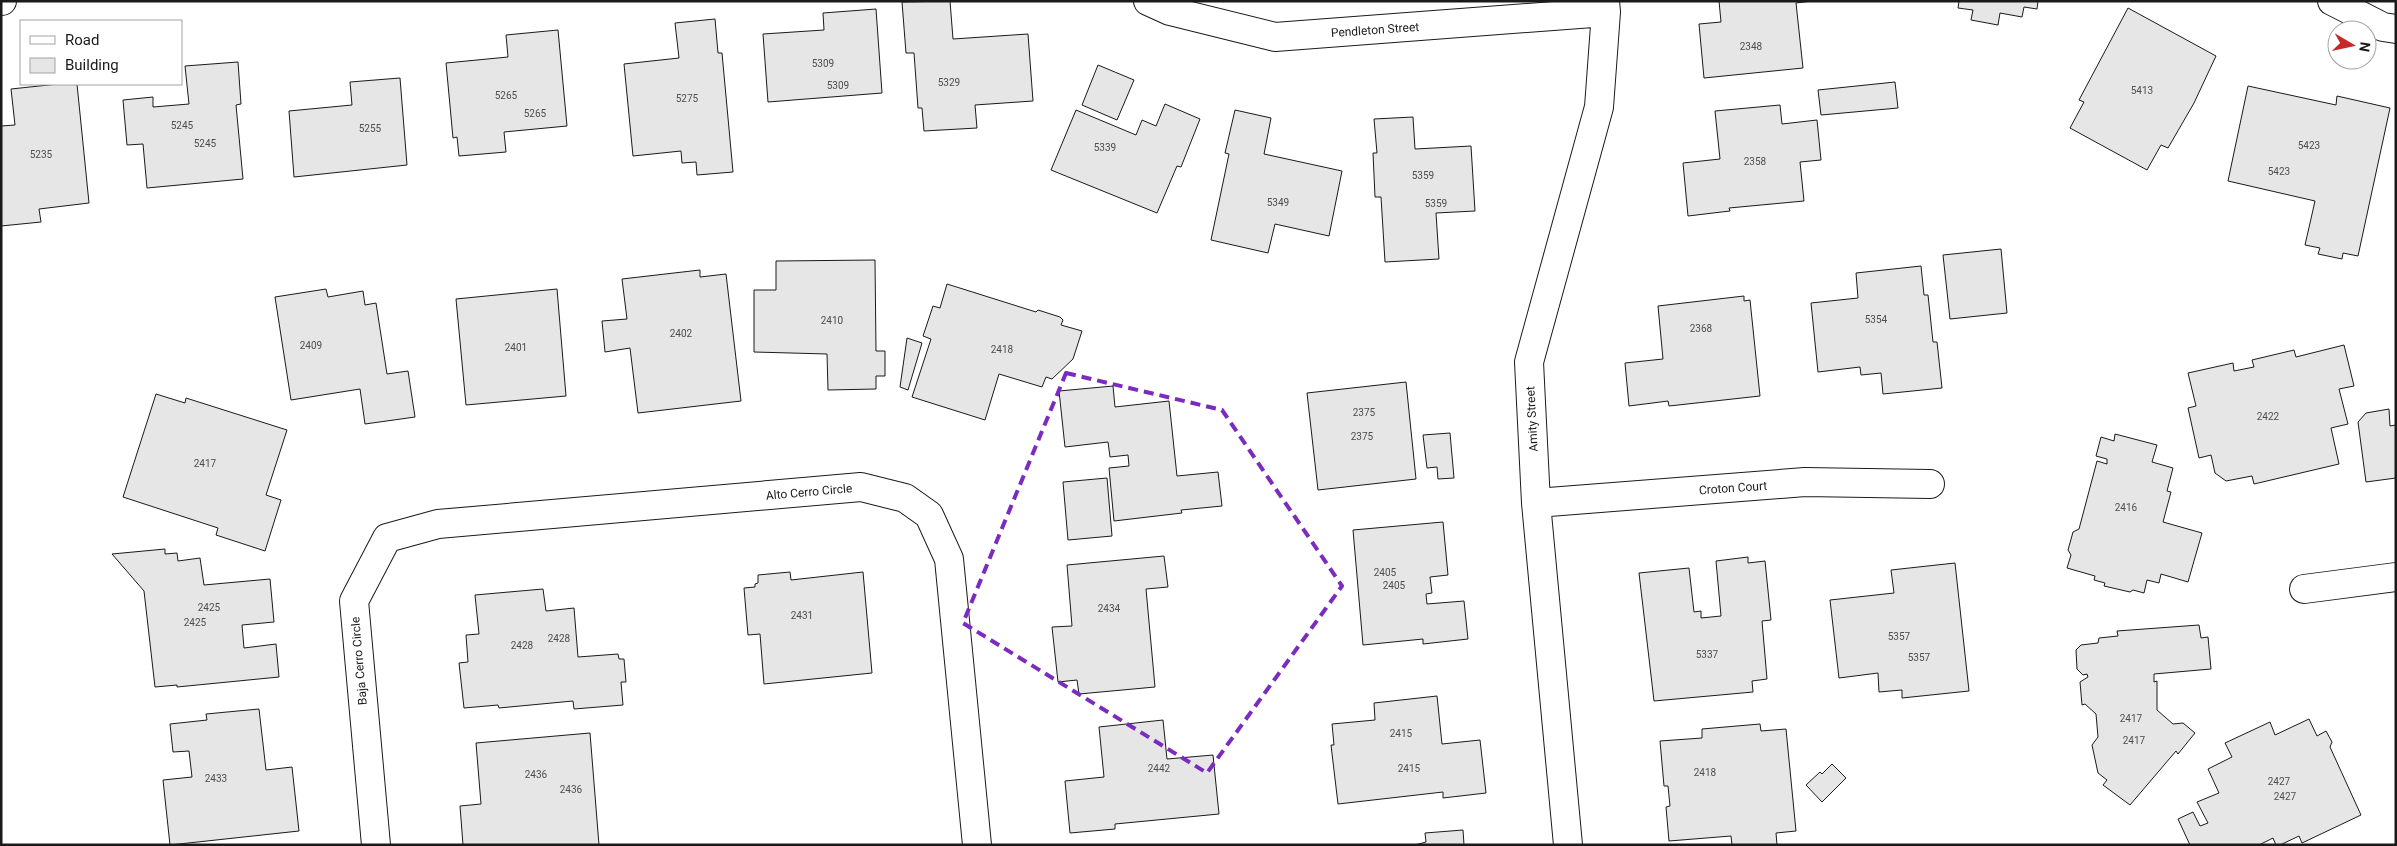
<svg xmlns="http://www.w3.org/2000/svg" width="2397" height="846" font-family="Roboto,sans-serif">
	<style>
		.building { fill: #e6e6e6; stroke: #1a1a1a }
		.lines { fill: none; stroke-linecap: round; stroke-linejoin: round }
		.minor-casing { stroke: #1a1a1a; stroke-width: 30 }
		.minor { stroke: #fff; stroke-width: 28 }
		.marked { fill: none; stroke: #7b2cbf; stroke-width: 4; stroke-dasharray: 10 6; stroke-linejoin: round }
		.labels { text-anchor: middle; stroke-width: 4; stroke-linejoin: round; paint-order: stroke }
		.number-label { font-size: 10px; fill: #4d4d4d }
		.street-label { font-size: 12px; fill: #1a1a1a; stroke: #fff }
	</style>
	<rect width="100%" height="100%" fill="#fff"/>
	<path class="building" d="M950,1L953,39L1028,34L1033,101L975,105L977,128L924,131L922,108H918L914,53H906L902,2Z
		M1719,1H1812L1796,3L1803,68L1704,78L1699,24L1721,22Z
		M1959,1H2038L2037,9L2024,7L2022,17L2000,13L1998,25L1971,20L1973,10L1958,8Z
		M2128,8L2216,56L2194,103L2168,148L2161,145L2147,170L2070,128L2084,102L2079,100Z
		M876,9L882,93L768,102L763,34L824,30L823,13Z
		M715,19L718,53H722L733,172L697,175L696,162L682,163L681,151L633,156L624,64L679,58L675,23Z
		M558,30L567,126L504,132L506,152L459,156L457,137L453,138L446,63L508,57L506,35Z
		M238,62L241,104L236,105L243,179L147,188L143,144L127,145L123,100L153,97V107L189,104L185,66Z
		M1098,65L1134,80L1117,120L1082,105Z
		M400,78L407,165L294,177L289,111L352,105L350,82Z
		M1895,82L1898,108L1821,115L1818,90Z
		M58,84H77L89,203L39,209L41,222L1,226V126L15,125L11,89Z
		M2248,86L2336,105L2337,96L2390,108L2358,256L2343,253L2342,259L2318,254L2320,248L2305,245L2315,201L2228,181Z
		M1165,104L1200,119L1181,167L1177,166L1157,213L1051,170L1076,110L1136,135L1142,120L1156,126Z
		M1780,105L1782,124L1817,120L1821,160L1800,162L1804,201L1729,208L1730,211L1688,216L1683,163L1720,159L1715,111Z
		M1235,110L1271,118L1264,154L1342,171L1329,236L1275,224L1268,253L1211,240L1229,154L1225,153Z
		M1413,117L1415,149L1471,146L1475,211L1436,213L1439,259L1385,262L1381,197H1375L1373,153H1377L1374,119Z
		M2001,249L2007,313L1950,319L1943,255Z
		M875,260L876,351H885V376H876V389L828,390L827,354L754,352V290H776V261Z
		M1921,266L1924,295H1928L1933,342H1937L1942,388L1883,394L1881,373L1861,375L1860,367L1818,372L1811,303L1858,298L1856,273Z
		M700,270V277L726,274L741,401L638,413L630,348L605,352L602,321L627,319L622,279Z
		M947,284L1036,312L1038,310L1060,317L1063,320L1061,325L1082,331L1073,359L1052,379L1046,377L1042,387L999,374L985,420L912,397L931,339L923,336L933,306L940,308Z
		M326,289L328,297L363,291L365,305L376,303L387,374L408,371L415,417L365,424L360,389L291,400L275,297Z
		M557,289L566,396L466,405L456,299Z
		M1744,296V301L1750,300L1760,396L1669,406L1668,401L1629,406L1625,363L1663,359L1658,306Z
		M907,338L922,343L908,390L900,387Z
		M2344,345L2354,386L2339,389L2348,424L2331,428L2339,464L2254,484L2252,476L2226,481L2215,473L2211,455L2199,458L2188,408L2196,406L2188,373L2233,363L2234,371L2254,367L2252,360L2294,350L2296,357Z
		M1406,382L1416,479L1318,490L1307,393Z
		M1113,386L1115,407L1169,401L1177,476L1218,472L1222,506L1181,510L1182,513L1114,521L1109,468L1129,466L1128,455L1110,457L1108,442L1065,447L1059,391Z
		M156,394L185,403L186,398L287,430L266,495L281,500L265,551L216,535L218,528L123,497Z
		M2389,409L2390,426L2396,425V478L2366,482L2358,422L2366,413Z
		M1450,433L1454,478L1438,479L1437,467L1427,468L1423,435Z
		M2115,434L2157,445L2152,462L2173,468L2167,491L2171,492L2163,522L2202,533L2188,582L2161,574L2159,583L2147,580L2144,593L2133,590L2130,592L2104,586L2105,583L2094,580L2095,576L2067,568L2071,555L2068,550L2073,532L2079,529L2097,461L2107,464V459L2096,456L2101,437L2114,441Z
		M1107,478L1112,536L1068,540L1063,482Z
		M1443,522L1448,575L1430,577L1432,593L1426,594L1427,604L1464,601L1468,639L1423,644V639L1363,645L1353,530Z
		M165,549V554L177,553L178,561L200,558L204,585L270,579L274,622L242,625L244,648L276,644L279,677L177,687V685L155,687L144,591L112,554Z
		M1164,556L1168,587L1146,589L1155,687L1079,694L1077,680L1058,682L1052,627L1072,626L1067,565Z
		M1748,557V563L1765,561L1771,620L1762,621L1767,679L1752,681L1753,692L1654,701L1639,573L1689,568L1694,612L1701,611V618L1721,616L1716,561Z
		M1955,563L1969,691L1902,698V690L1879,692L1878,673L1839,678L1830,600L1894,593L1891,570Z
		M790,572L791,580L863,572L872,673L764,684L760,634L748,635L744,588L755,587V584L758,583V575Z
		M543,589L546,611L574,608L578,657L618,654L619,659H624L626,682H621L623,705L574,709L573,701L499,708L498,705L464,708L459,663L468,662L466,635L479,634L475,595Z
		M2199,625L2201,638L2208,637L2211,669L2154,674V682L2157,681V710L2173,724L2183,723L2195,733L2178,754L2176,751L2130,805L2103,785L2107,780L2098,773L2092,745L2098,737L2096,714L2085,704L2082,705L2080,682L2088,677L2087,674L2083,675L2077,669L2076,650L2081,645L2098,643L2099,638L2118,636L2117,631Z
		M1437,696L1442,744L1480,740L1486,793L1443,798V792L1338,804L1331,745H1334L1332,724L1375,720L1374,703Z
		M259,709L266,770L292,767L299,831L170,845L163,780L192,777L189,751L173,752L170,724L207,720L206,714Z
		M2309,719L2317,736L2326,731L2332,742L2330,747L2361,815L2302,843L2299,836L2280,845H2276L2273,838L2259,845H2190L2178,819L2193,812L2200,826L2208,823L2197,802L2219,793L2208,769L2232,757L2225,743L2270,722L2275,735Z
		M1163,720L1167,759L1213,755L1219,814L1115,824V829L1070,833L1065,781L1104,777L1099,727Z
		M1760,724L1761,731L1786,729L1796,831L1776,833L1777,845H1732L1731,836L1669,841L1666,807L1670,806L1668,786H1664L1660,741L1702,738V729Z
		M590,733L599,845H463L460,806L481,804L476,743Z
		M1832,764L1846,778L1822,802L1806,785L1820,772L1822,774Z
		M1463,830L1464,845H1415L1426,842L1425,833Z"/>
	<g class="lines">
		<g class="minor-casing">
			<path id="minor" d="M1,1H2
				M1148,1L1170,11L1275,37L1606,12
				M2332,1L2383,27L2396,29
				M1536,503L1805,482L1930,484
				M2304,589L2396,577
				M376,845L354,601L387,538L438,524L861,487L905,498L929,515L949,559L977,845
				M1568,845L1536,503L1529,362L1599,107L1606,12L1605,1"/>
		</g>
		<use href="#minor" class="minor"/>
	</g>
	<path class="marked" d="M1066,373L1222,410L1342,586L1207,773L963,623Z"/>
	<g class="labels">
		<g class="number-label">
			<text x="1751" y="50">2348</text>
			<text x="823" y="67">5309</text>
			<text x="949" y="86">5329</text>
			<text x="838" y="89">5309</text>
			<text x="2142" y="94">5413</text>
			<text x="506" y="99">5265</text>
			<text x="687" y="102">5275</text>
			<text x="535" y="117">5265</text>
			<text x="182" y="129">5245</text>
			<text x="370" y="132">5255</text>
			<text x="205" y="147">5245</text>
			<text x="2309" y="149">5423</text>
			<text x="1105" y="151">5339</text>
			<text x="41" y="158">5235</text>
			<text x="1755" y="165">2358</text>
			<text x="2279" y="175">5423</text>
			<text x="1423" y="179">5359</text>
			<text x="1278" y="206">5349</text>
			<text x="1436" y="207">5359</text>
			<text x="1876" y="323">5354</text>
			<text x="832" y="324">2410</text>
			<text x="1701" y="332">2368</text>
			<text x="681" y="337">2402</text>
			<text x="311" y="349">2409</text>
			<text x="516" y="351">2401</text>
			<text x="1002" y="353">2418</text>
			<text x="1364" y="416">2375</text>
			<text x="2268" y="420">2422</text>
			<text x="1362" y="440">2375</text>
			<text x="205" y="467">2417</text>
			<text x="2126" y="511">2416</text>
			<text x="1385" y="576">2405</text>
			<text x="1394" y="589">2405</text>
			<text x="209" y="611">2425</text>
			<text x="1109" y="612">2434</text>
			<text x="802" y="619">2431</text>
			<text x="195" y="626">2425</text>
			<text x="1899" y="640">5357</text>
			<text x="559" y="642">2428</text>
			<text x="522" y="649">2428</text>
			<text x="1707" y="658">5337</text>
			<text x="1919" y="661">5357</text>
			<text x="2131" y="722">2417</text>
			<text x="1401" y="737">2415</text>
			<text x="2134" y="744">2417</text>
			<text x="1159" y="772">2442</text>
			<text x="1409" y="772">2415</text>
			<text x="1705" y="776">2418</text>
			<text x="536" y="778">2436</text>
			<text x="216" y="782">2433</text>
			<text x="2279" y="785">2427</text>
			<text x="571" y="793">2436</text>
			<text x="2285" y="800">2427</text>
		</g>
		<g class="street-label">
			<text transform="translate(1375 30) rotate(-4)" y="4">Pendleton Street</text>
			<text transform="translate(1532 419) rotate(-93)" y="4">Amity Street</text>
			<text transform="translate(1733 488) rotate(-4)" y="4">Croton Court</text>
			<text transform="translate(809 492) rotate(-5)" y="4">Alto Cerro Circle</text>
			<text transform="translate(359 661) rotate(-95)" y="4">Baja Cerro Circle</text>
		</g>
	</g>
	<rect width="2397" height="846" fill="none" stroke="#1a1a1a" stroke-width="5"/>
	<rect x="20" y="20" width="162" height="65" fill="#ffffff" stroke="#a3a3a3"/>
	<rect x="30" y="36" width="25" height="8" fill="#ffffff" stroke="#a3a3a3"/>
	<text x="65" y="45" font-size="15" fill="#1a1a1a">Road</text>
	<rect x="30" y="58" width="25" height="15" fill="#e6e6e6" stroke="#a3a3a3"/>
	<text x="65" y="70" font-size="15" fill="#1a1a1a">Building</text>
	<g transform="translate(2352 45) rotate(99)"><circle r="24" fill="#ffffff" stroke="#a3a3a3"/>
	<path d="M0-4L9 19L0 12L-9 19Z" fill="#c62828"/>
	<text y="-8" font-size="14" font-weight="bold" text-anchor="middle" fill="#1a1a1a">N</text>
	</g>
</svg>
